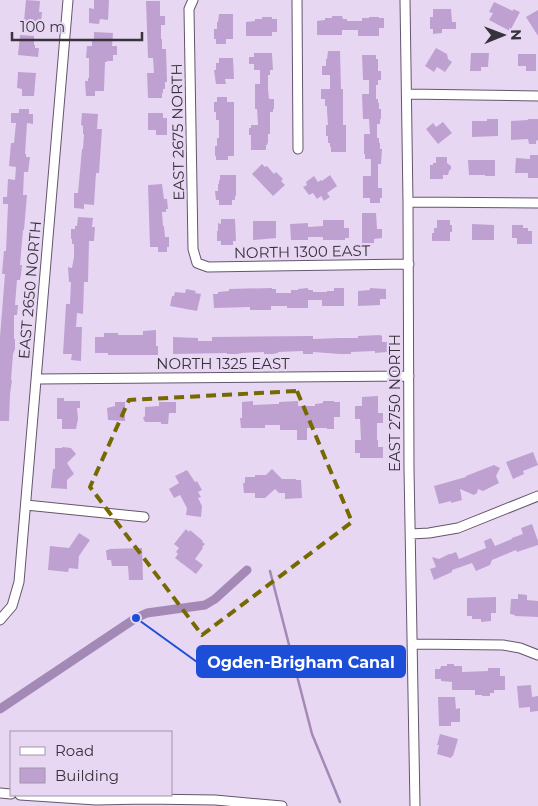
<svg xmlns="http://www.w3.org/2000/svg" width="538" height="806" font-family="Montserrat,sans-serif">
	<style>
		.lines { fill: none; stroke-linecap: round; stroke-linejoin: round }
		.stream { stroke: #a488b6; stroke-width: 2.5 }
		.canal { stroke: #a488b6; stroke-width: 9 }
		.building { fill: #bea1d1 }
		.minor-casing { stroke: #64566d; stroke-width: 11 }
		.minor { stroke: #fff; stroke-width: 9 }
		.marked { fill: none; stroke: #756900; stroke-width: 4; stroke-dasharray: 10 6; stroke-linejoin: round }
		.labels { text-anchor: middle; stroke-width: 4.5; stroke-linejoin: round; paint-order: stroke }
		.street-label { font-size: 15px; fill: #38323c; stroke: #e8d7f3 }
		.leader { fill: none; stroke: #1d4ed8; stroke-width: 2 }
		.callout-dot { fill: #1d4ed8; stroke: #e8d7f3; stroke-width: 2 }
		.callout { fill: #1d4ed8; stroke: #1d4ed8; stroke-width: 2 }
		.callout-label { font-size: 16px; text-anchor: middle; font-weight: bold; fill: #fff }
	</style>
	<rect width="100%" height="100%" fill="#e8d7f3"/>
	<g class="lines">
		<path class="stream" d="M270,571L312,734L340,802"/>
		<path class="canal" d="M0,709L136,618L147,613L205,605L215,599L247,570"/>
	</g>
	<path class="building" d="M26,0L40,1L39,12H42L41,22L24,21Z
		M94,0H109L108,20L100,19L99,24L89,23V8L94,9Z
		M146,1H160V16H165V25H161V39H162V49H166L167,82H165V89H163V93H162V98H148L147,73H154L153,58H148Z
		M494,2L513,11V9L520,12L510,31L489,20L493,13L489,12Z
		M433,9H451L452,22H456V29H442V33L433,34V29H430V17H433Z
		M538,10V36L526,17Z
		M219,14H233V39H226V44H216V39H214V29H217V22H218Z
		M332,16H342L343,19H347V21H362V18H369V17H379V18H384V28H379V36H358V30H342V35H317V21L325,20V18H332Z
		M262,17H272V19H277V32H272V36H246V22L255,21V19H262Z
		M94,32L113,33L112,46H117V55H113V61H107V62H105L104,91H95V96H86L85,81H88V78H89V58H86L87,46H92V41H94Z
		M20,35L34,36V45H35V48H39L38,57L18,55Z
		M436,48L447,54L448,59L452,62L445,72L437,67L434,72L425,66Z
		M328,51H340L341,89H343V125H346V152H331V147H330V143H328V136H326V125H328L327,110V106H325V99H321V89H330V75H322V66H326V59H327Z
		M254,53H272L273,70H270V75H268V89L269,99H274V109H273V112H270V134H268V142L267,145H266V150H251V135H249V128H251V125H258L257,109H255V84H260V70H254V64H249V57H254Z
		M471,53H489L488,67H481V71H470Z
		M518,54H536V71H526V66H518Z
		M362,55H376V59H378V71H381V80H378V85H376V99H378V103H379V109H381V119H380V124H377V138H379V143H380V149H382L381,164H378V188H382V198H380V203H370V198H363V176H371V159H365V154H364V134H370L369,119H363L362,94H369V80H363Z
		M219,58H233L234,79H225L226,84H216L214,70H216V63H219Z
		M18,72L36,73L34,96H22V89L17,88Z
		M217,97H227V102H234V156H228V160H216V156H215V146H217V138H219V120H216V112H214V102H217Z
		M19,109H29V114H33V124L27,123L25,154H26V157H30L28,172H24L23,195H27L24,230H23L22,241L20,265H22L21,275L20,280H17L15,305H18L17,315H14V339H15V349L13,354L11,380H12L10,394L9,421H0V337L5,274H2L4,251H6L8,204H3V197H7L8,179L15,180L16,167L9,166L11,143H14L16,123H11V113H19Z
		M82,113L98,114L97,129H102L99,173H96L94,205L84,204V209L74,208V193H78L82,149H83L84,134H83V126L81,125Z
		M148,113H163V118H167V135H156V130H148Z
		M487,119H498V136L472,137V121H487Z
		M528,119H538V140L536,141V144H529L528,139L511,140V121L528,120Z
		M443,122L452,133L438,144L426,129L433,123L436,127Z
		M530,155H538V178H528V173H515L516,158L530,159Z
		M436,157H447V163L451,166V169L449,171L448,175H443V179H430V165H433V163H436Z
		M468,160H495V176H485V175H469Z
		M262,164L265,167L267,166L274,174L276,172L283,179L281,181L285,185L273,196L252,174Z
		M220,175H236V196H235V200H232V205H219V200H216L215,191H218V184H219V180H220Z
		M330,175L337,186L327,193L330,197L324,201L321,196L317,199L313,193L309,195L303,187L307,185L306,182L314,176L318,182L321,180L322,181Z
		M162,184L164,199H167L168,209H166V212H162L163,226H164L165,237H169V247H167V252H158V247H150L148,185Z
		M362,213H376L377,229H382V238L374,239V243H362Z
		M78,217L93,218L92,227H95L94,241H89L88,282H84L83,314L77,313L76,327H82L81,361L71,360L72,354H63L66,304H70L71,282H69L68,267L72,268L74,257V244H72V239H71V229H75V226H77Z
		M221,219H235L236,241H233V245H221V241H217V231H218V223L221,224Z
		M323,220H344V228H349V238H345V240H323V237H308V240H291L290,224L308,223V227L323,226Z
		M437,220H450V225H452V232H450V241H432V233H434V228H437Z
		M253,221H276V238L253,240Z
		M472,224L494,225V240H472Z
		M512,225H523V228H528V231H532V244H517V238H512Z
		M272,288V289H276V293H291V290H298V289L308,288V290H313V292H327V291H334V288H344V306H322V300H308V308H287V306H271V310H250V307L214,308L213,294H218V292L229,291V289Z
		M370,288L386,289V299H380V305L358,306V291L370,290Z
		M186,289L196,291L195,293L201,294L197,311L170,306L172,296H174L175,292L185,293Z
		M156,330V346H158V355H108V353H95V337H104V333H118V335H143V331Z
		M380,335L382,336V342H387V352L375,353V351L351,352V354H340L313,352V354H303V351L278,352V353L273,354H264V352L242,353L237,354H227V353L173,354V337L198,338V341H212V337L313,336V339L340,338H358V336Z
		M378,396V413H383V423H377V440H378V447H383V458H360V453H355V440H361L360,419H355V406H362V397Z
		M57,398H64V401H80V408H77L78,419L76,429H62V419H57Z
		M253,401V405L275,404H279V402L298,401V406H315V404L323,403V401H334V402H340V417H334V429H327V428H307V440H297V430H280V425H265V428H241L240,418H242V402Z
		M115,402H125V421L108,420L107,408L115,406Z
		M159,402H176V413H169L168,424H161V422H145L143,418L145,416V407L159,406Z
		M62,447L71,448L76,454L67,463L74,474L67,480V489L51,488L53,469H55V448H62Z
		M533,452L538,465L523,471L524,474L513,479L506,462Z
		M494,465L500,468L496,476L499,483L483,491L478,489L477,493L474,495L460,489L462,500L451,503V501L439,504L434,486L466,477V476Z
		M272,469L282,479H296V480H301L302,498L285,499V493H279L275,489L265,498H255V493H244L243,483H245V477H255V475H266Z
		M187,470L195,482L197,481L202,490L198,492L201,497L198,498L202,506L201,517L186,515L187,508L180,495L174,498L169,489L179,483L175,476Z
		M532,524L538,541V545L517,552L516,550L492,560L490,565L476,571L472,563L452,570V572L434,580L430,569L436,567L432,557L439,559L449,554H451L456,552L459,559L486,548L484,541L491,538L495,546L512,539V538L523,534L521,528Z
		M186,529L189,532L190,530L203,541L202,542L205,544L202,547L203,548L195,559L203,565L196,574L175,558L178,554L176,552L179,548L174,544Z
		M79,533L90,540L79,556L78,569L69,568L68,572L48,570L50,546L69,548Z
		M142,548L143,580H129L128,566H112L111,560H107L106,550H109V549Z
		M518,594L527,595V600L538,601V617L515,616V615L510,614L511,599H518Z
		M496,597V613H491V621L481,622V619H472V616H467V598Z
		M447,664H454V666H462V672L488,671V668H500V676H505V690H494V693H490V696H482V695H475V690H452V682L441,681V679H435V669H440L441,666H447Z
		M531,685L532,697L538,696V711L530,712V707L519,708L517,686Z
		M438,697H455L456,709L460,708V722H451V726H439Z
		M440,734L458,739L453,756H452L451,758L437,754L439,745H437Z"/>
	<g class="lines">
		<g class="minor-casing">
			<path id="minor" d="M193,0L189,9L193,249L197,263L208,267L409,264
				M297,0L298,149
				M405,0L408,202L409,468L415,806
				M407,94L538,96
				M408,202L538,203
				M37,379L409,376
				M26,505L144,517
				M411,534L429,533L458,528L538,496
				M0,620L12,606L19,582L68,0
				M413,644L503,645L520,648L538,655
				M0,793L11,794
				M20,795L96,800L145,799L215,800L282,806"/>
		</g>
		<use href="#minor" class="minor"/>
	</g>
	<path class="marked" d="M297,391L352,522L202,635L90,487L129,400Z"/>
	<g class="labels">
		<g class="street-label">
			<text transform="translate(178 132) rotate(-91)" y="5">EAST 2675 NORTH</text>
			<text transform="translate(302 252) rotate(-1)" y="5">NORTH 1300 EAST</text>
			<text transform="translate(30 290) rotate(-85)" y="5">EAST 2650 NORTH</text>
			<text x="223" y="369">NORTH 1325 EAST</text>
			<text transform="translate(395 403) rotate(-90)" y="5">EAST 2750 NORTH</text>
		</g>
	</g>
	<path class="leader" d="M136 618L197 662"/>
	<circle class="callout-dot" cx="136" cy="618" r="5"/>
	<rect class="callout" x="197" y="646" width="208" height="31" rx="5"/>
	<g class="callout-label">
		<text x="301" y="668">Ogden-Brigham Canal</text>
	</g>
	<rect x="10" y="731" width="162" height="65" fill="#e8d7f3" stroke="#a295aa"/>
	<rect x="20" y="747" width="25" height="8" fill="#ffffff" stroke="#a295aa"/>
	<text x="55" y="756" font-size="15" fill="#38323c">Road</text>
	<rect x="20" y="768" width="25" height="15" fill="#bea1d1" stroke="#a295aa"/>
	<text x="55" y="781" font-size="15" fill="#38323c">Building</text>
	<g transform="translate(503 35) rotate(89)" stroke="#e8d7f3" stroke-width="4" paint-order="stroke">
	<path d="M0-4L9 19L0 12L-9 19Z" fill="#38323c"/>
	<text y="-8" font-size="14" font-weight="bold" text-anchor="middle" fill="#38323c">N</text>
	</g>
	<path d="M12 32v8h130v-8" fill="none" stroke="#38323c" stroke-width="2.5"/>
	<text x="20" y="32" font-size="15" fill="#38323c" stroke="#e8d7f3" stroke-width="4" paint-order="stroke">100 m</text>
</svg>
